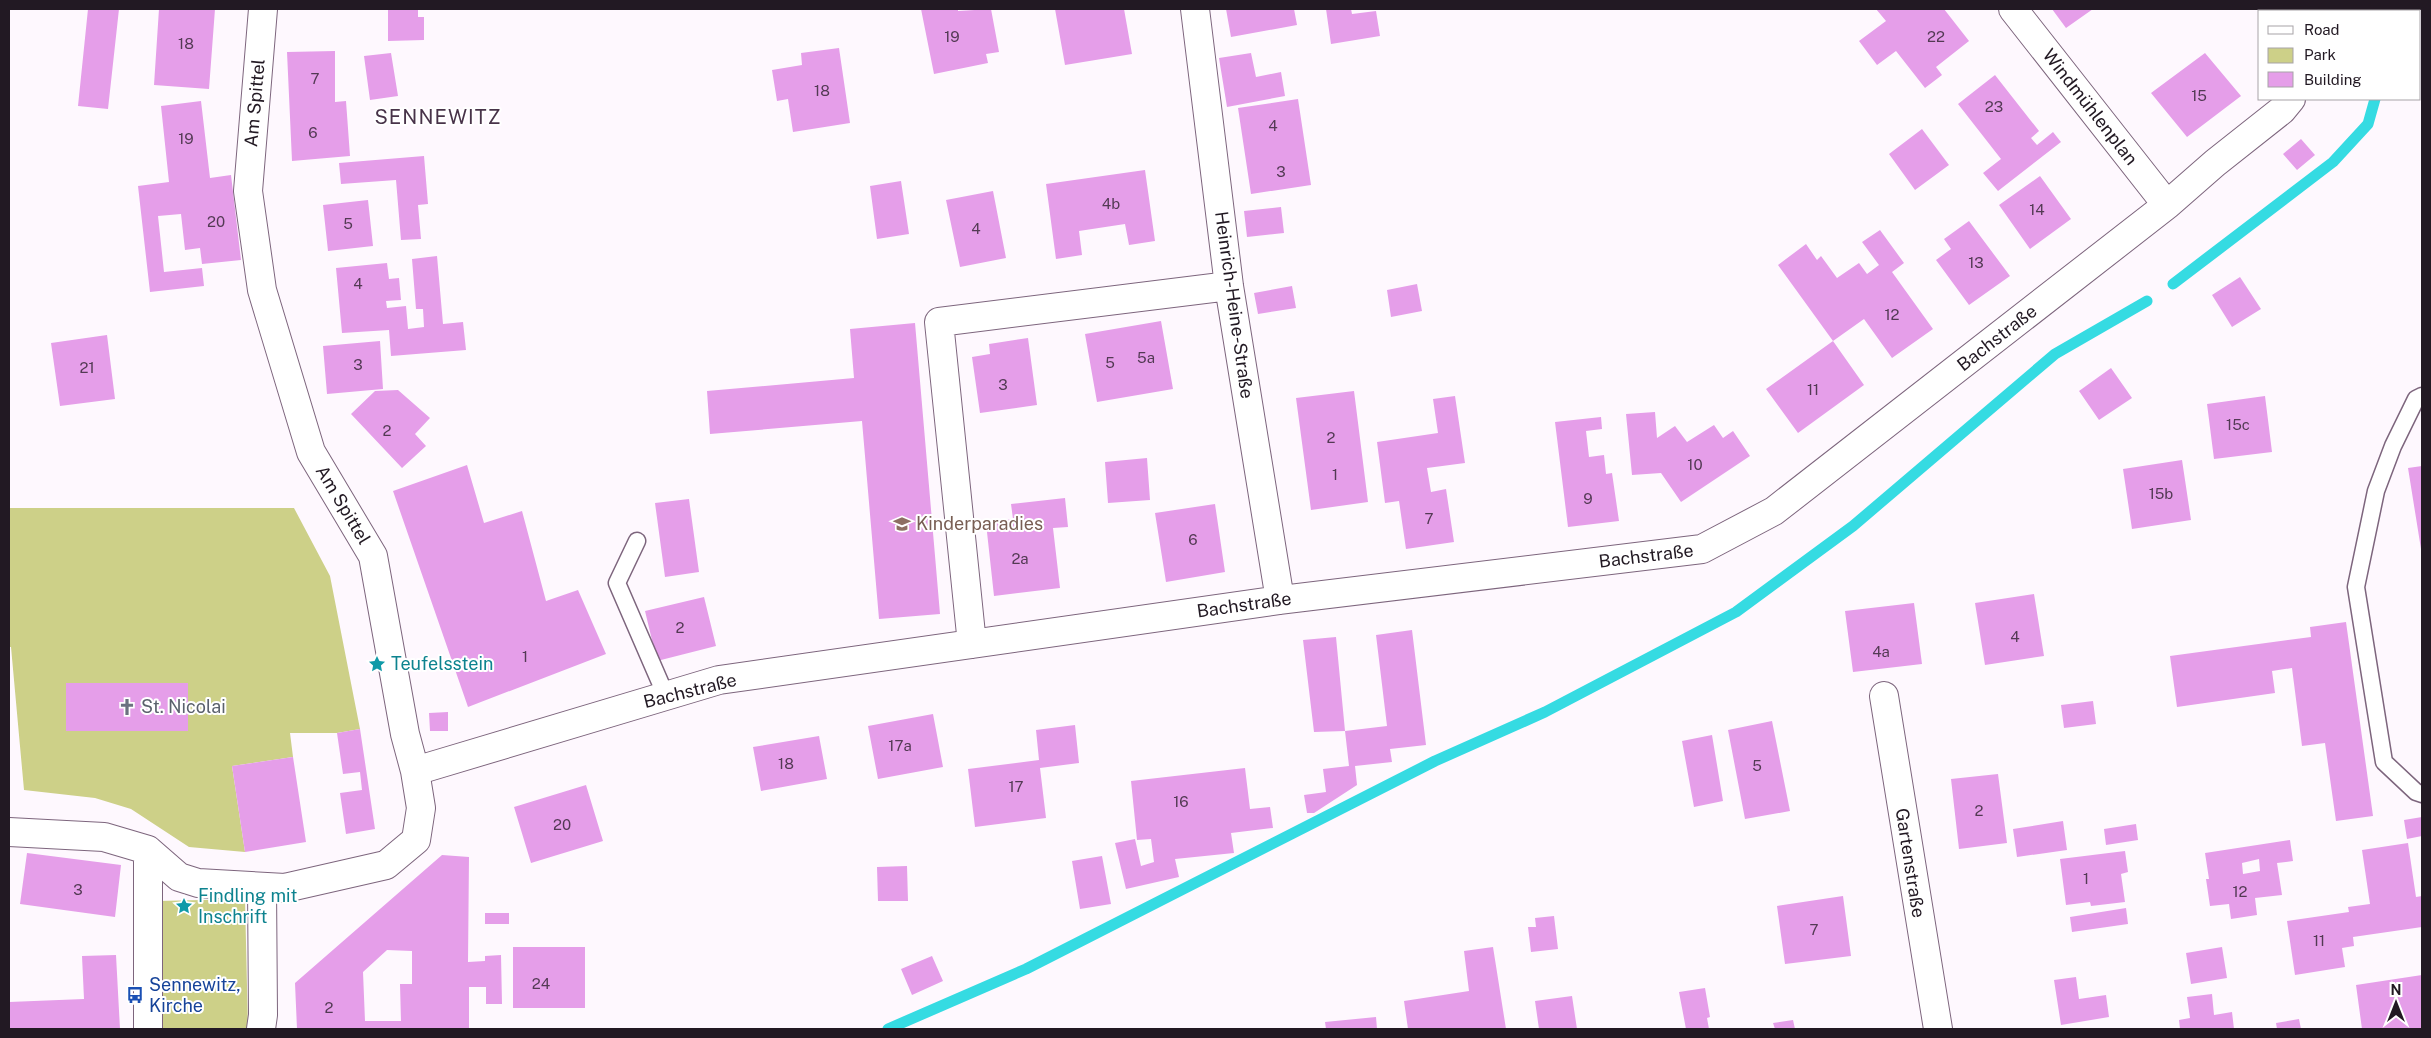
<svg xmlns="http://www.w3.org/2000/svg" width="2431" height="1038" font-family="'Public Sans',sans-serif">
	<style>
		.green { fill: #cdd088 }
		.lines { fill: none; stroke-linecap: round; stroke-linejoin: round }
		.stream { stroke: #35dbe2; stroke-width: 11 }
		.building { fill: #e59ee9; fill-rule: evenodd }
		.service-casing { stroke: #7d657d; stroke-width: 19 }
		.minor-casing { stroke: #7d657d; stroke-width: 30 }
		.service { stroke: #fff; stroke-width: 16 }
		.minor { stroke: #fff; stroke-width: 28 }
		.labels { text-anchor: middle; stroke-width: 4; stroke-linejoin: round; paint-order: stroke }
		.number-label { font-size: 15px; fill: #533a54 }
		.street-label { font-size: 18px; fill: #221923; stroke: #fff }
		.education-label { font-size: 18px; fill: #785e54; stroke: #fff; text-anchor: start }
		.culture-label { font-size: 18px; fill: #0d838f; stroke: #fff; text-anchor: start }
		.worship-label { font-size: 18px; fill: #5b616d; stroke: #fff; text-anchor: start }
		.transit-label { font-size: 18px; fill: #164399; stroke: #fff; text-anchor: start }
		.quarter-label { font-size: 20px; letter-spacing: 1px; fill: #483349; stroke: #fff }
	</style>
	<rect width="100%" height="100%" fill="#fef8fe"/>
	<path class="green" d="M9,508H294L330,576L360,729L337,733H290L293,757L232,766L245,852L189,847L131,809L95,798L24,790L11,647H9Z
		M245,899L248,1029H160L158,901Z"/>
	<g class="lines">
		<path class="stream" d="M2173,284L2333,162L2368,124L2375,99
			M888,1029L1026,969L1435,761L1545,712L1736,612L1853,526L2055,354L2147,301"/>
	</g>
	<path class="building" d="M88,9H119L108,109L78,106Z
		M159,9H215L209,89L154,85Z
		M388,9H418V17H424V40L388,41Z
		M921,9H958V11L991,9L999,52L986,54L988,63L934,74Z
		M1055,9H1124L1132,54L1065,65Z
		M1226,9H1294L1297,25L1231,37Z
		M1326,9H1351L1352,14L1376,11L1380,36L1331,44Z
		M1876,9H1944L1969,41L1936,67L1942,75L1925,88L1896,51L1877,65L1859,41L1886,21Z
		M2052,9H2093L2066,28Z
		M839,48L850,123L793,132L788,99L777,101L772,70L802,65L801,53Z
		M335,51V102L346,101L350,156L292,161L287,52Z
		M391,53L398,96L370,100L364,56Z
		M1251,53L1256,77L1281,72L1285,96L1227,107L1219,58Z
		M2205,53L2241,96L2187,137L2151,93Z
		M1995,75L2039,131L2031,138L2037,145L2053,132L2061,142L1998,191L1983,173L2001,159L1958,104Z
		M1298,99L1311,185L1251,194L1238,108Z
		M201,101L210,178L231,175L241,260L202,264L200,248L185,250L181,214L158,216L164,272L202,268L204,286L150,292L138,186L169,182L161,106Z
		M1922,129L1949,165L1915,190L1889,154Z
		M2301,139L2315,155L2297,170L2283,154Z
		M424,156L428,204L418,205L421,239L401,240L396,180L341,184L339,163Z
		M1145,170L1155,241L1129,245L1125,224L1079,231L1082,255L1056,259L1046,184Z
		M2040,176L2071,219L2030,249L1999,205Z
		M901,181L909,234L877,239L870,186Z
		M993,191L1006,258L960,267L946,200Z
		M368,200L373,246L328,251L323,205Z
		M1281,207L1284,233L1247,237L1244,211Z
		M1969,221L2010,276L1969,305L1936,260L1951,249L1944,239Z
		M1880,230L1904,263L1892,272L1933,329L1892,358L1864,319L1833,341L1778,265L1806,244L1817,260L1821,256L1837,278L1859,263L1867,274L1879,265L1862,242Z
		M437,256L443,324L463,322L466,350L391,356L389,330L342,333L336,268L387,263L389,279L399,278L401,300L386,301L387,308L406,306L408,329L424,327L423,309H416L412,259Z
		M2240,277L2261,309L2232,327L2212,295Z
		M1417,284L1422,311L1391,317L1387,290Z
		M1292,286L1296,308L1258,314L1254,293Z
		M1161,321L1173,389L1097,402L1085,334Z
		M915,323L940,614L879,619L862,421L710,434L707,391L854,378L850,329Z
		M107,335L115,399L60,406L51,343Z
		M1028,338L1037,405L980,413L972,357L990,354L989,344Z
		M380,341L383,389L327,394L323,346Z
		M1833,341L1864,385L1798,433L1766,389Z
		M2111,368L2132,398L2099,420L2079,391Z
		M398,390L430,418L415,434L426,446L402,468L351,414L375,391Z
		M1354,391L1368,502L1311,510L1296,398Z
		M1455,396L1465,463L1427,468L1431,492L1446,489L1454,542L1406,549L1399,501L1385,503L1377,442L1438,433L1433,399Z
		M2265,396L2272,452L2214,459L2207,404Z
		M1655,412L1657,438L1675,426L1687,442L1714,425L1723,438L1733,431L1750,456L1681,502L1661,473L1632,475L1626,414Z
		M1601,417L1602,429L1586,431L1589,457L1604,455L1606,474L1612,473L1619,521L1568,527L1555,422Z
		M1147,458L1150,500L1108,503L1105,462Z
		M2182,460L2191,520L2132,529L2123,469Z
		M467,465L484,523L522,511L546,601L578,590L606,654L468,707L393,491Z
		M2422,466V549H2421L2408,468Z
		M1065,498L1068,527L1053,528L1060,588L994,596L986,523L1013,519L1011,504Z
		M689,499L699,572L665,577L655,503Z
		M1215,504L1225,572L1166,582L1155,513Z
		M2034,594L2044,656L1985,665L1975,603Z
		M704,597L716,646L657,661L645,611Z
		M1914,603L1922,664L1853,672L1845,611Z
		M2346,622L2373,816L2336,821L2325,743L2302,746L2292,668L2272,671L2275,693L2177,707L2170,656L2311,637L2310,627Z
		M1412,630L1426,745L1390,749L1392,762L1355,766L1357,785L1314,813H1307L1304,795L1326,792L1323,769L1349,766L1345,731L1387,726L1376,635Z
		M1336,637L1345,731L1314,732L1303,640Z
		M66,683H188V731H66Z
		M2093,701L2096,724L2064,728L2061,705Z
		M448,712V731H430L429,713Z
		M933,714L943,767L878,779L868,726Z
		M1772,721L1790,811L1745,819L1728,730Z
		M1075,725L1079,763L1040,768L1046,818L975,827L968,769L1039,760L1036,730Z
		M360,729L375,829L346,834L340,793L362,790L360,772L343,774L337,733Z
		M1712,735L1723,801L1694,807L1682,741Z
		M819,736L827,779L761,791L753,747Z
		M293,757L306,842L245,852L232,766Z
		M1245,768L1250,809L1270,807L1273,828L1231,833L1234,853L1175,859L1179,877L1126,889L1115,843L1135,839L1141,866L1154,862L1151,839L1137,840L1131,781Z
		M1998,774L2007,843L1959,849L1951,779Z
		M586,785L603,841L531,863L514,807Z
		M2422,817V836L2407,839L2404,820Z
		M2063,821L2067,850L2017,857L2013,829Z
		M2136,824L2138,840L2106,845L2104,829Z
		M2290,840L2293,861L2277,863L2282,895L2255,898L2257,915L2231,919L2229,904L2210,906L2206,879H2209L2205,853ZM2259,859L2260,871L2243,874L2242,863Z
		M2408,843L2416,897L2422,896V927L2353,937L2354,946L2342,948L2345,967L2295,975L2287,921L2349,912L2348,907L2370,904L2362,850Z
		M2125,851L2128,872L2121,874L2125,902L2091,906L2090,902L2066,905L2060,859Z
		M27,853L121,865L115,917L20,904Z
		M442,855L469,857L468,962L485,961V956L501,955L502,1004H486V987H469V1029H297L295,983ZM387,950L412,951V984H400L401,1021H365L363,972Z
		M1102,856L1111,904L1080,909L1072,861Z
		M907,866L908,901H878L877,867Z
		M1843,896L1851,956L1785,964L1777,906Z
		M2126,908L2128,924L2072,932L2070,917Z
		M485,913H509V924H485Z
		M1554,916L1558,949L1531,952L1528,927H1536L1535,918Z
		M513,947H585V1008H513Z
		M1493,947L1506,1029H1408L1404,1001L1469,991L1464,951Z
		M2222,947L2227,978L2191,984L2186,953Z
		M116,955L120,1029H9V1002L84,999L82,956Z
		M932,956L943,981L912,995L901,969Z
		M2422,975V1029H2362L2356,985Z
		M2076,977L2079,999L2106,995L2109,1017L2061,1025L2054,980Z
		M1705,988L1710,1017L1707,1018L1709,1029H1686L1679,992Z
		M2212,994L2214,1015L2232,1012L2234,1029H2180L2179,1020L2190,1018L2187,997Z
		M1572,996L1577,1029H1539L1535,1001Z
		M1376,1017L1377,1029H1326L1325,1022Z
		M2299,1019L2301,1029H2277L2276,1023Z
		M1793,1020L1795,1029H1775L1773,1023Z"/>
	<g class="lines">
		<g class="service-casing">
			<path id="service" d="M2422,396L2416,399L2393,446L2376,491L2356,587L2384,762L2416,792L2422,794
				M637,541L617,583L666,696"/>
		</g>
		<g class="minor-casing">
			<path id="minor" d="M1195,9L1229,286L1280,600
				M2013,9L2167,205
				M2356,11L2358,9
				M972,644L939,322L1229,286
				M1884,696L1938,1029
				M415,771L719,680L1280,600L1702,549L1774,511L2167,205L2215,163L2282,110L2291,99
				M9,832L104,837L148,850L179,877L198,883L285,888L386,865L416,840L421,808L415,771L405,734L373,556L311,452L262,290L248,191L263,9
				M148,850V1029
				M261,1029L263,1015L262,887"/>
		</g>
		<use href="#service" class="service"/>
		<use href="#minor" class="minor"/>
	</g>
	<defs>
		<g id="school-bare" transform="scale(1.35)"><path d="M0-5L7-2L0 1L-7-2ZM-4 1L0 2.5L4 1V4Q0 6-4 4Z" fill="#8d6e63" stroke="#fff" stroke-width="2.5" paint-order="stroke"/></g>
		<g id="sight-bare" transform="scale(1.35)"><path d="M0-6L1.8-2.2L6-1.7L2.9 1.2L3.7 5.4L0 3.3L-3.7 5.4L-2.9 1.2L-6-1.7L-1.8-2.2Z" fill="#0f9aa8" stroke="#fff" stroke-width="2.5" paint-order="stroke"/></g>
		<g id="church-bare" transform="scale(1.35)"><path d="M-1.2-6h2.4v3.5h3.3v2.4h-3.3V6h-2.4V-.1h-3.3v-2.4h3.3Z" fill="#6b7280" stroke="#fff" stroke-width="2.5" paint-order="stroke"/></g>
		<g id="bus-bare" transform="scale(1.35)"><path d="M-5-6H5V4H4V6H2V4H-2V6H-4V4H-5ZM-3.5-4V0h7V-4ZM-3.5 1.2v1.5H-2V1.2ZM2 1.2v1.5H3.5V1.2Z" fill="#1a4fb4" stroke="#fff" stroke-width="2.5" paint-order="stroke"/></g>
	</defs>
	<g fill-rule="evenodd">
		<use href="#school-bare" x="902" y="524"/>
		<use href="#sight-bare" x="377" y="664"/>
		<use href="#church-bare" x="127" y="707"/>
		<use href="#sight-bare" x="184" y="906"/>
		<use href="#bus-bare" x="135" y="995"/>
	</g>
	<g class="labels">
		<g class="number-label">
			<text x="952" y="42">19</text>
			<text x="1936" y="42">22</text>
			<text x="186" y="49">18</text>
			<text x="315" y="84">7</text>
			<text x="822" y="96">18</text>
			<text x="2199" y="101">15</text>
			<text x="1994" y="112">23</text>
			<text x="1273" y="131">4</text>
			<text x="313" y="138">6</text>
			<text x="186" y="144">19</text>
			<text x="1281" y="177">3</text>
			<text x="1111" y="209">4b</text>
			<text x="2037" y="215">14</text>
			<text x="216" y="227">20</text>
			<text x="348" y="229">5</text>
			<text x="976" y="234">4</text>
			<text x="1976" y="268">13</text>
			<text x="358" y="289">4</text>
			<text x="1892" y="320">12</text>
			<text x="1146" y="363">5a</text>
			<text x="1110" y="368">5</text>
			<text x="358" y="370">3</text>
			<text x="87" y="373">21</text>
			<text x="1003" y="390">3</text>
			<text x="1813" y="395">11</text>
			<text x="2238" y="430">15c</text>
			<text x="387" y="436">2</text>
			<text x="1331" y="443">2</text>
			<text x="1695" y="470">10</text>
			<text x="1335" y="480">1</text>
			<text x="2161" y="499">15b</text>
			<text x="1588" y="504">9</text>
			<text x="1429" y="524">7</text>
			<text x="1193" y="545">6</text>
			<text x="1020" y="564">2a</text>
			<text x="680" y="633">2</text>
			<text x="2015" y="642">4</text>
			<text x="1881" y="657">4a</text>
			<text x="525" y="662">1</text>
			<text x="900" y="751">17a</text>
			<text x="786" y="769">18</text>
			<text x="1757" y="771">5</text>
			<text x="1016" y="792">17</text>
			<text x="1181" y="807">16</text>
			<text x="1979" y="816">2</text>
			<text x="562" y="830">20</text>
			<text x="2086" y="884">1</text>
			<text x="78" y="895">3</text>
			<text x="2240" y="897">12</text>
			<text x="1814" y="935">7</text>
			<text x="2319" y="946">11</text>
			<text x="541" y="989">24</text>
			<text x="329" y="1013">2</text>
		</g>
		<g class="street-label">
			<text transform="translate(255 103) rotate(-85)" y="6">Am Spittel</text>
			<text transform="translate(2090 107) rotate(52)" y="6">Windmühlenplan</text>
			<text transform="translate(1234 305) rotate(82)" y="6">Heinrich-Heine-Straße</text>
			<text transform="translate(1997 338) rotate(-38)" y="6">Bachstraße</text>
			<text transform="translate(343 505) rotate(59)" y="6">Am Spittel</text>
			<text transform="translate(1646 556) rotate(-7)" y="6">Bachstraße</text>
			<text transform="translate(1244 605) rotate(-8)" y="6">Bachstraße</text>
			<text transform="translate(690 691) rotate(-14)" y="6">Bachstraße</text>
			<text transform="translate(1910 863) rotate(81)" y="6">Gartenstraße</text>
		</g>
		<g class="education-label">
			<text x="916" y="530">Kinderparadies</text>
		</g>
		<g class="culture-label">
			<text x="391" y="670">Teufelsstein</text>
			<text x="198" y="902">Findling mit<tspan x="198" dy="21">Inschrift</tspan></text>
		</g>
		<g class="worship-label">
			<text x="141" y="713">St. Nicolai</text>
		</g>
		<g class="transit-label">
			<text x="149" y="991">Sennewitz,<tspan x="149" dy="21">Kirche</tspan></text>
		</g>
		<g class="quarter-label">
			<text x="438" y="124">SENNEWITZ</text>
		</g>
	</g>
	<rect width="2431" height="1038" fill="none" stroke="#221923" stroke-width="20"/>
	<rect x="2258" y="10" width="162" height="90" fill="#ffffff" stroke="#a7a3a7"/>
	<rect x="2268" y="26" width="25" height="8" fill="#ffffff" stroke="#a7a3a7"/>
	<text x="2304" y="35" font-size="15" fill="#221923">Road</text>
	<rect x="2268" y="48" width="25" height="15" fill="#cdd088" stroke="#a7a3a7"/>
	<text x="2304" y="60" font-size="15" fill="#221923">Park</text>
	<rect x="2268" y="72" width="25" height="15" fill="#e59ee9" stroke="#a7a3a7"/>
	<text x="2304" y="85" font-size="15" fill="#221923">Building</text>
	<g transform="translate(2396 1003)" stroke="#ffffff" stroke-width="4" paint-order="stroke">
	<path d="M0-4L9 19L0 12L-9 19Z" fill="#221923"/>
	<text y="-8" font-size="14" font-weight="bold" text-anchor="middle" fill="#221923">N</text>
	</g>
</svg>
